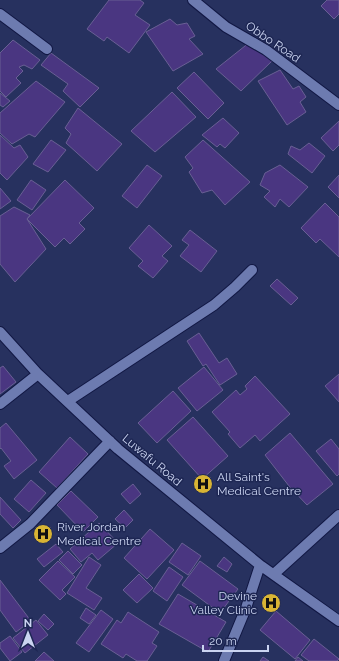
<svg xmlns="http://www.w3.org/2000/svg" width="339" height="661" font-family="Raleway,sans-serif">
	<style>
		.building { fill: #4a3681; stroke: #695f94 }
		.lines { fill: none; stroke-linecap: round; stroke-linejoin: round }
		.minor-casing { stroke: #111743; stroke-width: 12 }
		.minor { stroke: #6d7bb0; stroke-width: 10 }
		.labels { text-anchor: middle; stroke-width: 3; stroke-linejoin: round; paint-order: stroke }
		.street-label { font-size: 12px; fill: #cbd4f1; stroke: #1e2754 }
		.poi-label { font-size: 12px; fill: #cbd4f1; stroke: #1e2754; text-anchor: start }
	</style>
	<rect width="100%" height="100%" fill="#27315f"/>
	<path class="building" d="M109,0H140L144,3L135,15L150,25L129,53L107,37L104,41L87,29Z
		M327,0H339V14L334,19L321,6Z
		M170,19L177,25L187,23L195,36L189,39L203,54L173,71L146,32Z
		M13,40L40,60L32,69L24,65L19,67L23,71L16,78L21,83L6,97L0,91V53Z
		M250,42L272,61L241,91L216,69Z
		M51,53L99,88L80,107L63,91L68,84L41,65Z
		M280,70L293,89L299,86L306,97L300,102L306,112L287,125L258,81Z
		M194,72L224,103L208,119L177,88Z
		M36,81L65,102L35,137L29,134L12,144L0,133V113Z
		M172,92L196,117L155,152L131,131Z
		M0,93L10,101L3,107L0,105Z
		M78,108L122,144L97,171L66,143L71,134L65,128Z
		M223,118L239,133L225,148L220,144L217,147L202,135Z
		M339,121V145L333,151L321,138Z
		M0,135L14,148L20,145L28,157L7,180L0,173Z
		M51,140L66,150L48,172L33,164Z
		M203,140L250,182L225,205L212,190L202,193L189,172L193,168L185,157Z
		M309,143L325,156L312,173L288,154L291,146L300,150Z
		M147,165L162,176L137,208L122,196Z
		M280,165L308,187L289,207L280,199L275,207L264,197L270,191L260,185L265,173Z
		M339,175V198L328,187Z
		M31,180L46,190L32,210L17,200Z
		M65,180L94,208L79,223L85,229L70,244L64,238L55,247L27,219Z
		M0,188L11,201L0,209Z
		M325,203L339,217V257L320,239L316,243L301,228Z
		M14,207L30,215L27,219L46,249L15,282L0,264V216Z
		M149,225L172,246L162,256L168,261L153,278L138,266L143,261L129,248Z
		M190,230L217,251L201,272L180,256L189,245L182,240Z
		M277,279L298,298L291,305L270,286Z
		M199,333L219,363L227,358L237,374L220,385L206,364L203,366L187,341Z
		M3,366L16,382L0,394V368Z
		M204,367L223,390L197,411L178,388Z
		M339,374V402L325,386Z
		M255,376L290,414L260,441L255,435L240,448L228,434L230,432L212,412L236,390L240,395L247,389L245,386Z
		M173,391L191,411L157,443L138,423Z
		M193,417L228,456L202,479L167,440Z
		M6,423L37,460L14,479L4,466L11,461L1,448L0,449V428Z
		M290,433L333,484L307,505L289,486L265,455Z
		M70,437L88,454L57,488L39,472Z
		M331,439L339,449V474L337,476L316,451Z
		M31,480L46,493L29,512L14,499Z
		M133,484L141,494L130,504L121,494Z
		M71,491L98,517L83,532L57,505Z
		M0,497L21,520L13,528L0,514Z
		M124,510L133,520L125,528L115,519Z
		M99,523L118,543L98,560L92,553L81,562L70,549Z
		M150,529L174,550L147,579L124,558Z
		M182,543L201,556L188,575L169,562Z
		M56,544L63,552L44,567L37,559Z
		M68,551L82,565L73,574L59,560Z
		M89,557L101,565L86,588L102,598L94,610L67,593Z
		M224,557L232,564L227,572L217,566Z
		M58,561L75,577L62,590L66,594L60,600L39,580Z
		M200,561L238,589L220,613L182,585Z
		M169,567L183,577L167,601L153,591Z
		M139,574L153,588L137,603L123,590Z
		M0,580L31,621L16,632L0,610Z
		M178,594L226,622L208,652L159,624Z
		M86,608L96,615L89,624L80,618Z
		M101,610L113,619L89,652L76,643Z
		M276,611L310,640L295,659L260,630Z
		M128,612L159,632L152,643L157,646L147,661H137L126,654L123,658L101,644L117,620L121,623Z
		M44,614L54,624L48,630L38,621Z
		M36,620L48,635L25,653L13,638Z
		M10,636L22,652L10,661L0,648V643Z
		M314,639L339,659L337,661H309L301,655Z
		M44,652L54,661H35Z
		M263,657L269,661H260Z
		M298,657L303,661H295Z"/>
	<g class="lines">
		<g class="minor-casing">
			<path id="minor" d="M193,0L226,27L266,50L339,105
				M0,14L47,49
				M0,332L38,374L118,449L260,565L339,621
				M68,401L214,305L235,287L252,270
				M0,404L38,374
				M0,548L30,524L110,441
				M274,574L339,515
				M224,661L246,608L260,565"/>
		</g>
		<use href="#minor" class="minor"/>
	</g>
	<defs>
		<g id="hospital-disc" transform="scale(1)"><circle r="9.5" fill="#d8b434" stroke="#1e2754"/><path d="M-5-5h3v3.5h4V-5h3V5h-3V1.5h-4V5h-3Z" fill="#111"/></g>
	</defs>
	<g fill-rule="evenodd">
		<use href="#hospital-disc" x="203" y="484"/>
		<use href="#hospital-disc" x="43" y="534"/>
		<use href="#hospital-disc" x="271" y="603"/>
	</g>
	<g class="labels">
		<g class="street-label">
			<text transform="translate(273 42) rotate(34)" y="4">Obbo Road</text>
			<text transform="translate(152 460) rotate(40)" y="4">Luwafu Road</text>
		</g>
		<g class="poi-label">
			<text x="217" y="481">All Saint's<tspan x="217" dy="14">Medical Centre</tspan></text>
			<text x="57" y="531">River Jordan<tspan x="57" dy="14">Medical Centre</tspan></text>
			<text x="257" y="600" text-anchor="end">Devine<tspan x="257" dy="14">Valley Clinic</tspan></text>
		</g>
	</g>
	<g transform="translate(28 633)" stroke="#1e2754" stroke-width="3" paint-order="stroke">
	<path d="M0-3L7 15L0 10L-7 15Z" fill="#cbd4f1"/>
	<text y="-6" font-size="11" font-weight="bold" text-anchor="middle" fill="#cbd4f1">N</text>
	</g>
	<path d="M203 645v6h65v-6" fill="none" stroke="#cbd4f1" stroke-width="2"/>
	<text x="209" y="645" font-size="12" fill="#cbd4f1" stroke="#1e2754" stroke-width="3" paint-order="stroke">20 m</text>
</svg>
